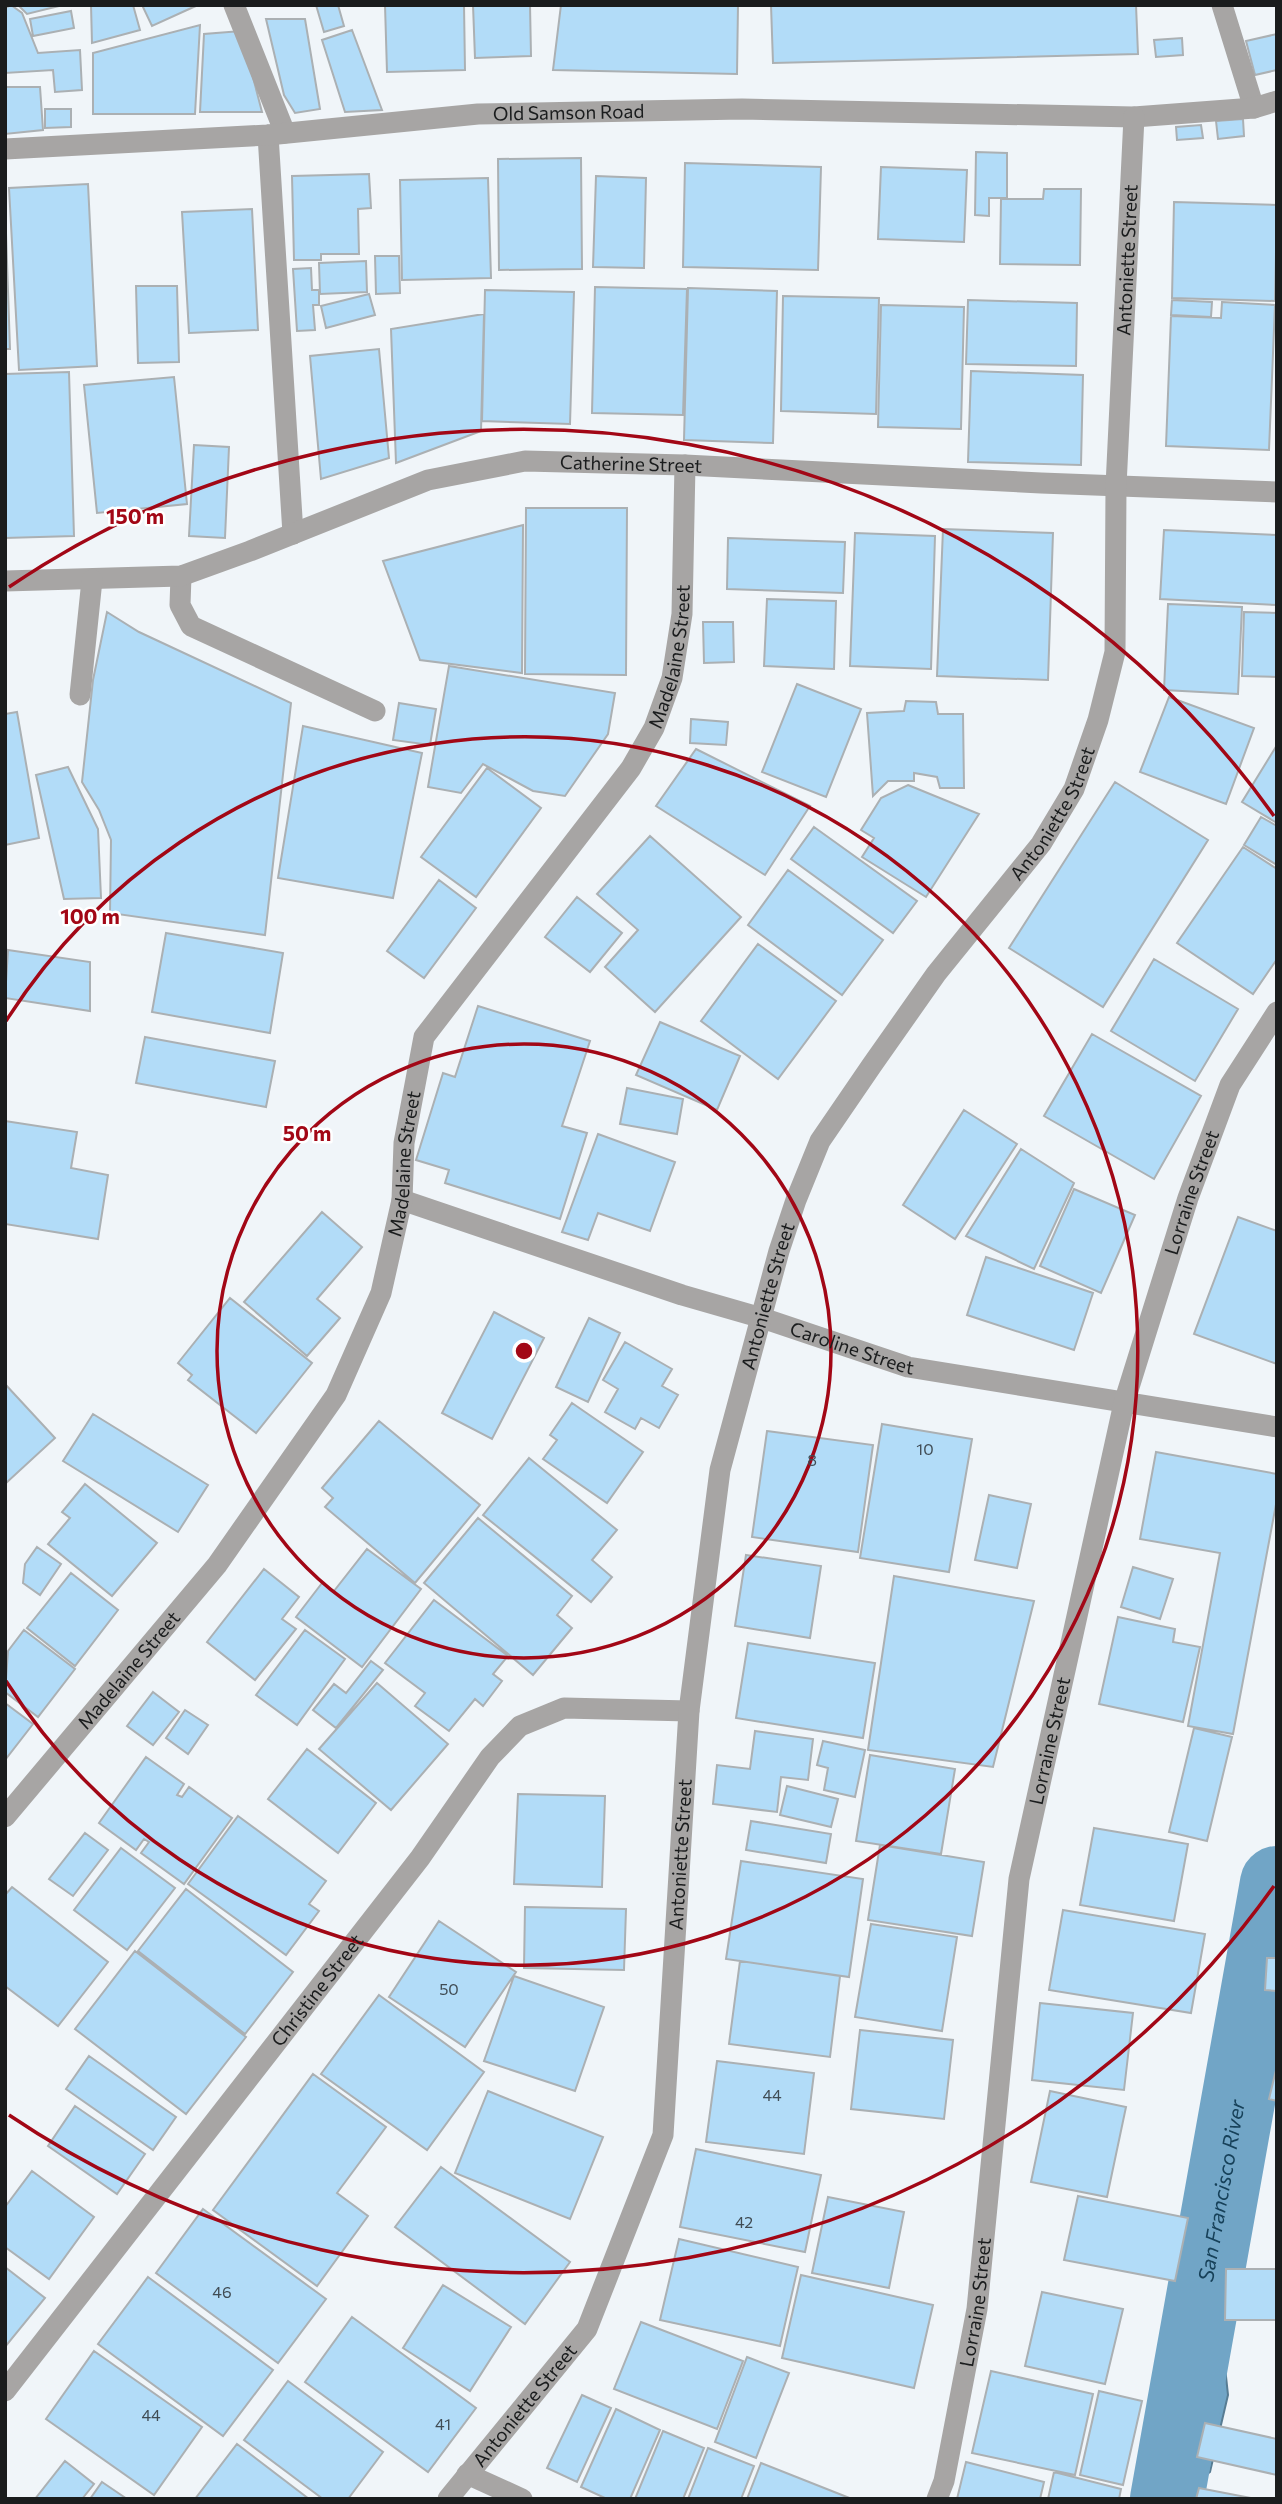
<svg xmlns="http://www.w3.org/2000/svg" width="1282" height="2504" font-family="Commissioner,sans-serif">
	<style>
		.water { fill: #71a5c6; stroke: #577c93; stroke-width: 2 }
		.lines { fill: none; stroke-linecap: round; stroke-linejoin: round }
		.river { stroke: #71a5c6; stroke-width: 74 }
		.building { fill: #b2dcf8; stroke: #abb0b3; stroke-width: 2 }
		.minor { stroke: #a7a5a4; stroke-width: 21 }
		.ring { fill: none; stroke: #a20716; stroke-width: 3.5 }
		.labels { text-anchor: middle; stroke-width: 5; stroke-linejoin: round; paint-order: stroke }
		.number-label { font-size: 16px; fill: #404c54 }
		.street-label { font-size: 19px; fill: #1a1c1d; stroke: #fff }
		.water-label { font-size: 21px; font-style: italic; fill: #174159; stroke: #fff }
		.centre { fill: #a20716; stroke: #fff; stroke-width: 3.5 }
		.ring-label { font-size: 21px; text-anchor: middle; font-weight: bold; fill: #a20716; stroke: #fff; stroke-width: 5; stroke-linejoin: round; paint-order: stroke }
	</style>
	<rect width="100%" height="100%" fill="#f0f5f9"/>
	<path class="water" d="M1196,2222L1222,2232L1218,2302L1228,2395L1210,2472L1190,2487L1188,2494L1192,2499H1151L1171,2366L1170,2334L1178,2308Z"/>
	<g class="lines">
		<path class="river" id="s1" d="M1167,2499L1277,1883"/>
	</g>
	<path class="building" d="M11,5L22,13L38,53L80,50L82,90L55,92L53,70L5,73V8Z
		M18,5H63L27,14Z
		M91,5H133L140,30L92,43Z
		M142,5H198L152,26Z
		M316,5H338L344,26L324,32Z
		M385,5H464L465,70L387,72Z
		M473,5H530L531,56L475,58Z
		M561,5H738L737,74L553,70Z
		M771,5H1136L1138,54L773,63Z
		M71,11L74,28L33,36L30,19Z
		M266,19H305L320,109L295,113L284,95Z
		M200,25L195,114H93V53Z
		M352,30L382,110L345,112L322,40Z
		M241,31L262,112H200L204,34Z
		M1277,34V70L1255,75L1246,41Z
		M1182,38L1183,55L1156,57L1154,40Z
		M5,87H40L43,130L5,134Z
		M45,109H71V127L45,128Z
		M1243,119L1244,136L1218,139L1216,121Z
		M1201,125L1203,138L1177,140L1176,127Z
		M976,152L1007,153V198H989V216L975,215Z
		M581,158L582,269L499,270L498,159Z
		M685,163L821,167L818,270L683,267Z
		M881,167L967,170L964,242L878,239Z
		M369,174L371,208L358,209L359,254H321V260H294L292,176Z
		M596,176L646,178L644,268L593,267Z
		M488,178L491,278L402,280L400,180Z
		M88,184L97,366L19,370L9,188Z
		M1044,189H1081L1080,265L1000,264L1001,199H1043Z
		M1174,202L1277,205L1275,301L1172,298Z
		M5,204L10,349H5Z
		M252,209L258,330L189,333L182,212Z
		M375,256H399L400,293L376,294Z
		M366,261L367,292L320,294L319,263Z
		M311,268L312,290H319V305H313L315,330L297,331L293,269Z
		M136,286H177L179,362L138,363Z
		M595,287L687,289L683,415L592,413Z
		M688,288L777,291L773,443L684,440Z
		M485,290L574,292L570,424L482,421Z
		M369,294L375,315L326,328L321,306Z
		M783,296L879,298L876,414L781,411Z
		M968,300L1077,303L1076,366L966,364Z
		M1172,300L1212,302L1211,317L1171,315Z
		M1222,302L1275,305L1269,450L1166,446L1171,316L1221,318Z
		M881,305L964,307L961,429L878,427Z
		M484,314L481,431L396,463L391,329Z
		M379,349L389,458L321,479L310,356Z
		M971,371L1083,375L1081,465L968,462Z
		M69,372L74,536L5,538V374Z
		M174,377L187,504L97,513L84,385Z
		M194,445L229,447L225,538L189,536Z
		M526,508H627L626,675L525,674Z
		M523,525L522,673L420,660L383,561Z
		M943,529L1053,533L1048,680L937,676Z
		M1164,530L1277,535V605L1160,599Z
		M855,533L935,536L931,669L850,666Z
		M728,538L845,542L843,593L727,589Z
		M767,599L836,601L834,669L764,666Z
		M1168,604L1242,607L1238,694L1164,690Z
		M107,612L139,632L291,703L265,935L110,913L111,840L99,810L82,782L93,680Z
		M1244,612L1277,613V677L1242,676Z
		M703,622H733L734,662L704,663Z
		M449,666L615,693L608,734L565,796L533,791L483,764L461,793L428,787Z
		M797,684L861,709L826,797L762,772Z
		M1169,697L1254,728L1226,804L1140,772Z
		M906,701L936,702L938,714H963L964,788H940L937,777L914,773V781H888L873,796L867,713L904,711Z
		M399,703L436,709L430,745L393,740Z
		M17,712L39,838L5,845V714Z
		M691,719L728,722L726,745L690,743Z
		M303,726L422,753L393,898L278,878Z
		M1277,745V823L1242,802Z
		M696,749L810,806L765,875L656,806Z
		M68,767L98,829L101,898L64,899L36,775Z
		M487,768L541,808L476,897L421,857Z
		M1115,782L1208,840L1103,1007L1009,948Z
		M908,785L979,814L926,897L862,857L874,838L861,830L881,798Z
		M1261,817L1277,826V865L1244,845Z
		M814,827L917,901L893,933L791,859Z
		M650,836L741,917L655,1012L605,967L638,930L597,894Z
		M1243,847L1277,869V959L1253,994L1177,943Z
		M788,870L883,940L842,995L748,925Z
		M439,880L476,908L424,978L387,951Z
		M577,897L622,933L590,972L545,937Z
		M166,933L283,953L270,1033L152,1012Z
		M758,944L836,1001L778,1079L701,1021Z
		M8,950L90,962V1011L5,998Z
		M1154,959L1238,1009L1195,1081L1111,1031Z
		M478,1006L590,1041L562,1126L587,1133L560,1219L445,1183L449,1170L416,1160L443,1073L455,1077Z
		M660,1022L740,1056L717,1110L636,1075Z
		M1092,1034L1201,1096L1154,1179L1044,1116Z
		M145,1037L275,1061L266,1107L136,1083Z
		M627,1088L683,1099L677,1134L620,1124Z
		M964,1110L1017,1144L955,1239L903,1205Z
		M5,1121L77,1132L71,1168L108,1175L98,1239L5,1224Z
		M598,1134L675,1162L650,1231L598,1213L588,1240L562,1232Z
		M1021,1149L1074,1183L1034,1269L966,1236Z
		M1074,1189L1135,1215L1101,1293L1040,1266Z
		M322,1212L362,1247L317,1299L340,1318L307,1356L244,1302Z
		M1238,1217L1277,1231V1364L1194,1334Z
		M986,1257L1093,1293L1074,1350L967,1315Z
		M230,1298L312,1363L256,1433L188,1380L192,1375L178,1363Z
		M494,1312L544,1338L492,1439L442,1413Z
		M589,1318L620,1333L588,1402L556,1387Z
		M625,1342L672,1369L662,1386L678,1395L659,1428L641,1418L635,1429L605,1412L618,1389L603,1380Z
		M5,1384L55,1438L5,1484Z
		M572,1403L643,1452L607,1503L543,1459L557,1440L550,1435Z
		M93,1414L208,1485L178,1532L63,1461Z
		M379,1421L480,1505L415,1583L325,1507L333,1498L322,1488Z
		M882,1424L972,1439L949,1572L860,1558Z
		M767,1431L873,1445L858,1552L752,1537Z
		M1156,1452L1277,1474V1499L1233,1734L1188,1726L1220,1553L1140,1539Z
		M529,1458L617,1530L592,1560L612,1577L591,1602L483,1515Z
		M85,1484L157,1543L112,1596L48,1544L70,1518L62,1512Z
		M989,1495L1031,1504L1017,1568L975,1560Z
		M478,1518L572,1596L557,1615L572,1628L533,1675L424,1583Z
		M37,1547L61,1564L40,1595L23,1583L25,1564Z
		M367,1549L421,1589L362,1667L296,1617L322,1583L334,1591Z
		M746,1555L821,1566L810,1638L735,1626Z
		M1133,1567L1173,1579L1160,1619L1121,1607Z
		M264,1569L299,1597L282,1619L296,1629L255,1680L207,1642Z
		M71,1573L118,1610L75,1666L27,1628Z
		M894,1576L1034,1601L993,1767L868,1750Z
		M434,1600L508,1656L493,1674L502,1681L483,1706L475,1699L449,1731L415,1706L425,1693L385,1663Z
		M1118,1617L1175,1629L1173,1642L1200,1647L1183,1722L1099,1704Z
		M24,1630L75,1669L38,1717L5,1692L8,1651Z
		M305,1630L345,1659L297,1725L256,1695Z
		M748,1643L875,1663L863,1738L736,1718Z
		M371,1661L383,1670L336,1728L313,1710L334,1684L346,1693Z
		M377,1683L448,1744L391,1810L319,1749Z
		M153,1692L179,1712L153,1745L127,1726Z
		M5,1703L33,1724L5,1760Z
		M185,1710L208,1725L188,1754L166,1738Z
		M1194,1728L1232,1737L1207,1841L1169,1832Z
		M755,1731L813,1739L808,1780L781,1777L777,1812L713,1804L717,1765L750,1769Z
		M823,1741L865,1750L855,1797L824,1790L828,1768L817,1765Z
		M307,1749L376,1803L338,1853L268,1799Z
		M870,1755L955,1769L941,1854L856,1841Z
		M146,1757L184,1784L177,1795L182,1797L189,1787L232,1818L184,1884L141,1853L149,1842L144,1839L136,1850L99,1823Z
		M787,1786L838,1799L831,1827L780,1815Z
		M518,1794L605,1796L602,1887L514,1884Z
		M238,1816L326,1881L309,1904L319,1911L286,1955L188,1884Z
		M751,1821L831,1834L826,1863L746,1850Z
		M1094,1828L1188,1844L1174,1921L1080,1905Z
		M85,1833L108,1850L73,1896L49,1879Z
		M880,1845L984,1862L972,1936L868,1920Z
		M121,1848L175,1888L127,1950L74,1910Z
		M741,1861L863,1879L849,1977L726,1959Z
		M12,1887L108,1962L58,2026L5,1986V1895Z
		M186,1889L293,1972L245,2034L138,1951Z
		M525,1907L626,1909L624,1970L524,1968Z
		M1063,1910L1205,1934L1191,2013L1049,1990Z
		M439,1921L516,1972L465,2047L389,1997Z
		M871,1924L957,1937L942,2031L855,2017Z
		M135,1951L246,2037L186,2114L75,2029Z
		M1267,1958H1277V1991L1265,1990Z
		M740,1961L840,1976L830,2057L729,2044Z
		M514,1976L604,2007L575,2091L484,2061Z
		M379,1995L484,2072L427,2150L321,2074Z
		M1040,2003L1133,2013L1124,2090L1032,2080Z
		M860,2030L953,2040L944,2119L851,2109Z
		M89,2056L176,2117L153,2150L66,2089Z
		M717,2061L814,2073L804,2154L706,2142Z
		M1277,2066V2101L1269,2099Z
		M313,2074L386,2127L337,2193L368,2216L317,2286L213,2210Z
		M488,2091L603,2137L570,2219L455,2173Z
		M1050,2091L1126,2107L1107,2197L1031,2182Z
		M75,2106L145,2154L117,2194L48,2146Z
		M696,2149L821,2175L805,2252L680,2227Z
		M441,2167L570,2262L525,2324L395,2227Z
		M32,2171L94,2217L49,2279L5,2247V2207Z
		M1078,2196L1188,2218L1175,2281L1064,2260Z
		M828,2197L904,2212L889,2288L812,2273Z
		M203,2209L326,2299L278,2363L156,2273Z
		M679,2239L798,2267L780,2346L660,2320Z
		M5,2267L45,2298L5,2347Z
		M1226,2269H1277V2320H1225Z
		M801,2275L933,2305L914,2388L782,2358Z
		M148,2277L273,2370L223,2436L98,2344Z
		M443,2285L511,2327L470,2391L403,2348Z
		M1042,2292L1123,2309L1105,2384L1025,2366Z
		M352,2317L476,2408L428,2472L305,2382Z
		M641,2322L743,2361L717,2429L614,2389Z
		M94,2351L202,2427L154,2495L46,2419Z
		M747,2357L789,2373L756,2458L715,2442Z
		M991,2371L1093,2394L1075,2475L972,2453Z
		M288,2381L383,2452L348,2499H323L244,2440Z
		M1099,2391L1142,2401L1123,2485L1080,2475Z
		M582,2395L611,2408L577,2482L547,2468Z
		M616,2409L660,2430L630,2499H607L581,2487Z
		M1205,2423L1277,2439V2475L1197,2457Z
		M663,2431L704,2448L683,2499H635Z
		M237,2444L309,2499H195Z
		M708,2448L754,2466L741,2499H688Z
		M65,2461L94,2484L82,2499H35Z
		M966,2462L1044,2482L1040,2499H957Z
		M761,2463L852,2499H747Z
		M1054,2472L1121,2489L1119,2499H1048Z
		M102,2482L127,2499H90Z
		M1199,2488L1256,2499H1196Z"/>
	<g class="lines">
		<g class="minor">
			<path d="M234,5L285,133"/>
			<path d="M1222,5L1254,108"/>
			<path d="M268,135L293,534"/>
			<path id="s2" d="M5,149L268,135L478,114L742,109L1134,117L1254,108L1277,101"/>
			<path d="M181,576L180,605L191,626L375,711"/>
			<path id="s3" d="M5,581L181,576L250,551L428,480L525,461L685,465L1041,483L1277,492"/>
			<path d="M80,695L92,580"/>
			<path id="s4" d="M402,1200L682,1295L762,1318L908,1367L1277,1427"/>
			<path id="s5" d="M5,1817L217,1565L336,1395L381,1293L402,1200L404,1143L424,1037L631,768L654,728L672,678L682,614L685,465"/>
			<path id="s6" d="M5,2391L420,1858L490,1757L520,1726L564,1708L689,1711"/>
			<path d="M467,2474L522,2499"/>
			<path id="s7" d="M448,2499L587,2329L663,2135L689,1711L720,1470L779,1251L796,1200L820,1141L872,1065L936,974L1041,844L1074,789L1098,720L1115,652L1116,486L1134,117"/>
			<path id="s8" d="M937,2499L944,2481L977,2309L1019,1879L1124,1403L1188,1198L1230,1085L1277,1012"/>
		</g>
	</g>
	<g class="ring">
		<circle cx="524" cy="1351" r="307"/>
		<path d="M6 1021A614 614 0 1 1 6 1681"/>
		<path d="M1274 1886A921 921 0 0 1 9 2115M9 587A921 921 0 0 1 1274 816"/>
	</g>
	<g class="labels">
		<g class="number-label">
			<text x="925" y="1455">10</text>
			<text x="812" y="1466">8</text>
			<text x="449" y="1995">50</text>
			<text x="772" y="2101">44</text>
			<text x="744" y="2228">42</text>
			<text x="222" y="2298">46</text>
			<text x="151" y="2421">44</text>
			<text x="443" y="2430">41</text>
		</g>
		<g class="street-label">
			<text dy="7" stroke="none"><textPath href="#s2" startOffset="565">Old Samson Road</textPath></text>
			<text dy="7" stroke="none"><textPath href="#s7" startOffset="2410">Antoniette Street</textPath></text>
			<text dy="7" stroke="none"><textPath href="#s3" startOffset="646">Catherine Street</textPath></text>
			<text dy="7" stroke="none"><textPath href="#s5" startOffset="1368">Madelaine Street</textPath></text>
			<text dy="7" stroke="none"><textPath href="#s7" startOffset="1843">Antoniette Street</textPath></text>
			<text dy="7" stroke="none"><textPath href="#s5" startOffset="780">Madelaine Street</textPath></text>
			<text dy="7" stroke="none"><textPath href="#s8" startOffset="1335">Lorraine Street</textPath></text>
			<text dy="7" stroke="none"><textPath href="#s7" startOffset="1276">Antoniette Street</textPath></text>
			<text dy="7" stroke="none"><textPath href="#s4" startOffset="474">Caroline Street</textPath></text>
			<text dy="7" stroke="none"><textPath href="#s5" startOffset="192">Madelaine Street</textPath></text>
			<text dy="7" stroke="none"><textPath href="#s8" startOffset="768">Lorraine Street</textPath></text>
			<text dy="7" stroke="none"><textPath href="#s7" startOffset="709">Antoniette Street</textPath></text>
			<text dy="7" stroke="none"><textPath href="#s6" startOffset="508">Christine Street</textPath></text>
			<text dy="7" stroke="none"><textPath href="#s8" startOffset="201">Lorraine Street</textPath></text>
			<text dy="7" stroke="none"><textPath href="#s7" startOffset="121">Antoniette Street</textPath></text>
		</g>
		<g class="water-label">
			<text dy="7" stroke="none"><textPath href="#s1" startOffset="313">San Francisco River</textPath></text>
		</g>
	</g>
	<circle cx="524" cy="1351" r="10" class="centre"/>
	<g class="ring-label">
		<text x="135" y="524">150 m</text>
		<text x="90" y="924">100 m</text>
		<text x="307" y="1141">50 m</text>
	</g>
	<rect width="1282" height="2504" fill="none" stroke="#1a1c1d" stroke-width="14"/>
</svg>
